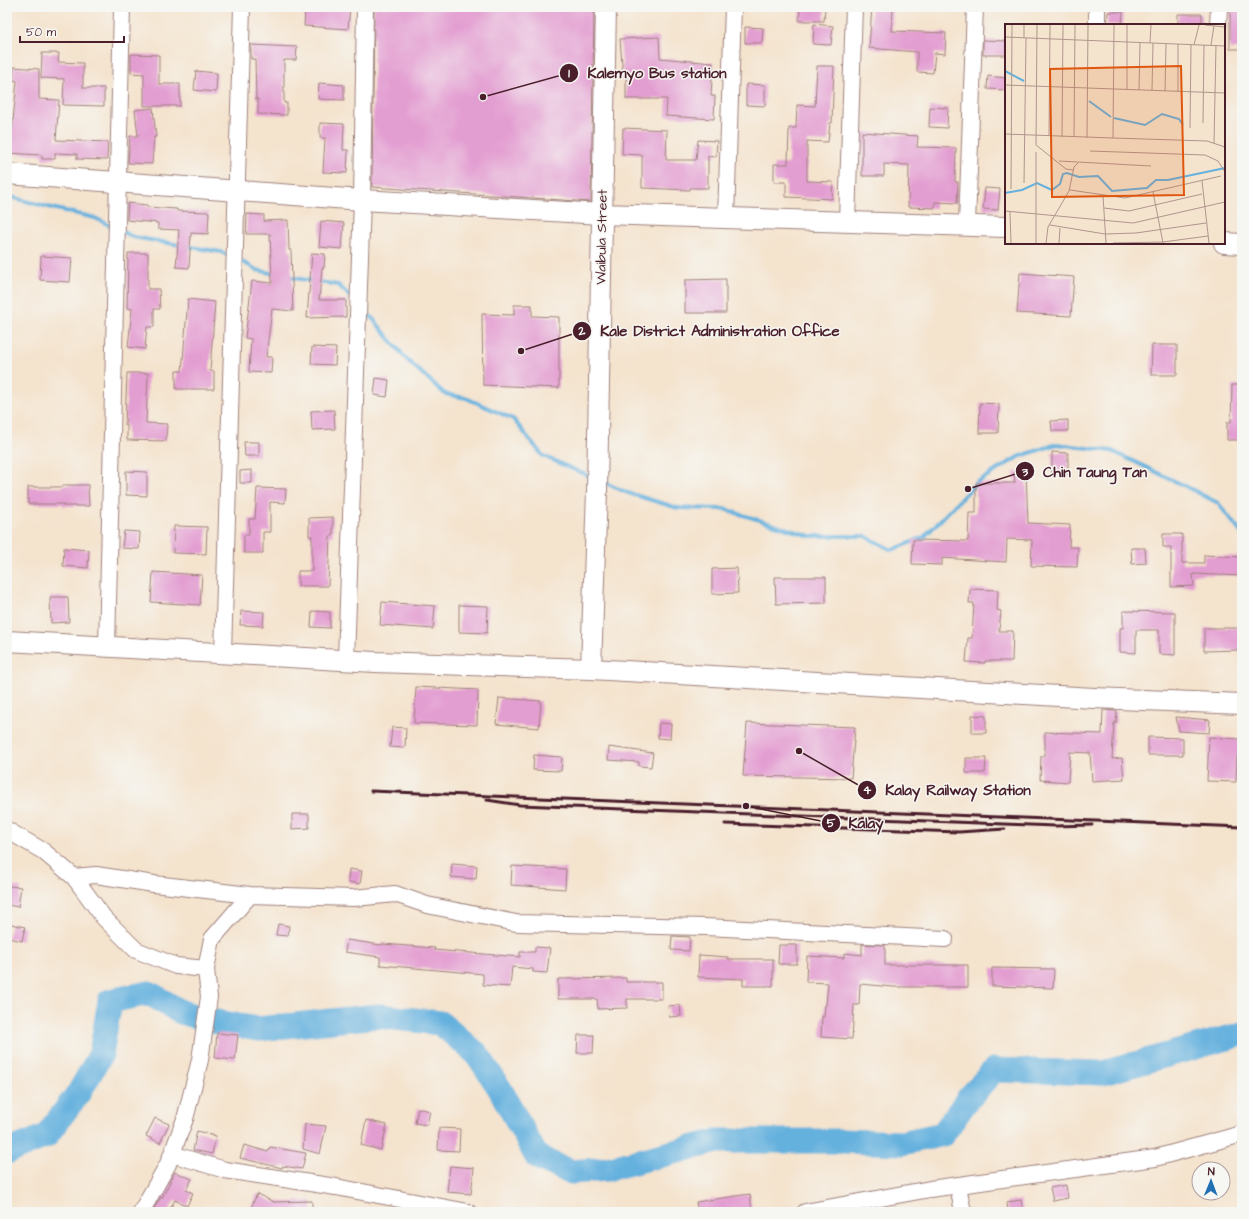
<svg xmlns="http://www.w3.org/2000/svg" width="1249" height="1219" font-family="'Architects Daughter',sans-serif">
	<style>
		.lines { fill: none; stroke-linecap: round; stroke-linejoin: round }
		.stream { stroke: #65b1de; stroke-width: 4 }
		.river { stroke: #65b1de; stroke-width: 25 }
		.building { fill: #e39ed1 }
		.minor-casing { stroke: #9f817c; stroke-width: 18 }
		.tertiary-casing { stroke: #9f817c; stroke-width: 22 }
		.minor { stroke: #fff; stroke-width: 16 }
		.tertiary { stroke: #fff; stroke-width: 20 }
		.rail { stroke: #4a1f2b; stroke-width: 3 }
		.labels { text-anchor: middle; stroke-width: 3; stroke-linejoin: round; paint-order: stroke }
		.street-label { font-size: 14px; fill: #4a1f2b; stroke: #f6f6f2 }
		.inset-river { fill: none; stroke: #65b1de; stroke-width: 2 }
		.inset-road { fill: none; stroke: #b0958c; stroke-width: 1 }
		.view { fill: #e0560e; fill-opacity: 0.15; stroke: #e0560e; stroke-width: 2 }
		.inset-edge { fill: none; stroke: #4a1f2b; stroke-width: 2 }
		.leader { fill: none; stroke: #4a1f2b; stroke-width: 1.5 }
		.callout-dot { fill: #4a1f2b; stroke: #f6f6f2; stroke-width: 1.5 }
		.mark-label { font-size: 12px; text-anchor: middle; font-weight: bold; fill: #fff }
		.callout-label { font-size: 15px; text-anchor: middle; font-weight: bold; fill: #4a1f2b; stroke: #f6f6f2; stroke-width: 3; stroke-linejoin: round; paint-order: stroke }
	</style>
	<rect width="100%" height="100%" fill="#f6f6f2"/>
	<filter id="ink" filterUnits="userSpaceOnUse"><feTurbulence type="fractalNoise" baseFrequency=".025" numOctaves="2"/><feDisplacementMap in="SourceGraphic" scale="8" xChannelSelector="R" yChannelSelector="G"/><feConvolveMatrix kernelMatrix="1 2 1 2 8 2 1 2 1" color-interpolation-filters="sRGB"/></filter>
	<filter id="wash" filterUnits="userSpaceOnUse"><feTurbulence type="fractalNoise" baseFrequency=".012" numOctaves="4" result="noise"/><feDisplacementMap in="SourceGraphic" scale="16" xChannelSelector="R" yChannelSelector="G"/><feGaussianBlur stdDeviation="0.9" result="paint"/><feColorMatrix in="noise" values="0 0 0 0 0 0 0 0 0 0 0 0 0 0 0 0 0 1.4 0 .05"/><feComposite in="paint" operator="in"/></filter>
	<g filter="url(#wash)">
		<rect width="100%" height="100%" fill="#f4e3cd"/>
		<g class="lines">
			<path class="stream" d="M7,196L56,209L95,218L113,227
				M121,231L133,237L221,252L231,257
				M239,260L257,270L275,274
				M288,277L338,285L354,300
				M363,309L374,320L407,360L445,394L466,398L513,419L543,456L591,477
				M603,482L628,493L678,508L724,509L810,536H865L892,550L924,537L976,483L1018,457L1057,444L1112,451L1183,485L1218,503L1242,534"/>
			<path class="river" d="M7,1152L46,1136L80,1091L101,1054L110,1001L149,993L181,1012L217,1022L258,1029L378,1016L440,1023L477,1054L500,1089L537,1157L571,1172L607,1169L718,1141H842L902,1143L943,1134L967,1100L994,1070L1103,1073L1242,1034"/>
		</g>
		<g id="blocks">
			<path class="building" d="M320,7H350L348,29L304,26L305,10L320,11Z
				M374,7H594L591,202L372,187Z
				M800,7H825L824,21H799Z
				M872,7H893L892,31L946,33L945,54L935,53L933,73L917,72V52L869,48Z
				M1230,7H1242V49H1230Z
				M1108,12H1123L1122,25H1107Z
				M1178,14H1202V25H1178Z
				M814,24L833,26L831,45L813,44Z
				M745,27L763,28L762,43H745Z
				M659,37L660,58L713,63L711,96H715L714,119L666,116L667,99H626V76H623L620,39Z
				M983,40L1006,41V55H983Z
				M251,45L297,47L296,60H284V103H287V115L258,114V99H256L255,59H251Z
				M42,53H59L58,62L83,63V88H104V106L63,105L64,79L41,78Z
				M131,54L159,55V84H180V106H144V74L131,73Z
				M817,66H834L832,123H830L828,142L807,141V181L833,182L832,199L786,197V182H774V164H788L789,128H796L797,105L815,106Z
				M14,67L39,69V99L59,100L56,140L108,142L107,160L77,159V154L55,153V159H42V155L7,153L8,130L12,131L17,81L13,80Z
				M196,71L217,73L216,92L194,90Z
				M988,76L1006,78V90L987,89Z
				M319,83L344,85V100L318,99Z
				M746,84L765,85V106L746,105Z
				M930,107L948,108L947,128L929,127Z
				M153,108L156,137H154L152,164L128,163L130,136H138L135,110Z
				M320,123L344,124L343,150H348L347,173L323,172L325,138H320Z
				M623,128L667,130L666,160H696L698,140L717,141L716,157L708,156V188H690V190L642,188V155L622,154Z
				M862,132L918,136L917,147L956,148L955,182H958L957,203L935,202V208L908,207L909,165L884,164V176H862Z
				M985,188L1000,189L998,210L983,209Z
				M128,203L147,205V207L177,209V211L209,212L208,234L191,233L189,268L176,267L179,230L158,229V223L127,220Z
				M247,214L264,215V221L288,220L289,250H291L293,311L272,309L266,357H272L271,373L249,372L251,339L245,338L252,281L272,283L270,234H246Z
				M321,221L344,223L342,249L319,247Z
				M128,253H148V289H159L160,309H154V327H147L145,349L128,347L132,309L127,308Z
				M312,253L325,254L324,268H322L319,300H346V317L307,318Z
				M41,256L72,258L70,282L40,280Z
				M1020,273L1074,277L1071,316L1017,313Z
				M726,279V313H685V280Z
				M188,299L215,302L210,371H214V389H176V371H182Z
				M514,305H532V316L559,317V388L483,385L482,314L514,315Z
				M1152,345H1177V375H1151Z
				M312,347L336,348L335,365L311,364Z
				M127,373H148L146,423L167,424L166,441L127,440V425H125Z
				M376,378L389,380L387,397L374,395Z
				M1232,385H1242V440H1227V422H1231Z
				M980,403L999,404L998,433H979Z
				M334,410L335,429L312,430L311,411Z
				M1068,420V431H1052L1051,421Z
				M244,442H259V456H245Z
				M1052,452L1068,453V474L1052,473Z
				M252,470V483H240V471Z
				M126,471L147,472V496L126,495Z
				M1014,472H1026L1028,523L1070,525L1069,547H1078L1077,567L1031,566L1032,540L1007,539L1006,562L942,558V565L912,564L913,540L968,541L969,513H976V483H1015Z
				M63,485H88L89,506H63V504H28V487H63Z
				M257,488L286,489L285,503L270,502V532H263V553H244V535H249V519H255Z
				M333,517V536H330L328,586H298V571H312V536H309V518Z
				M174,526L207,527L206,554L173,553Z
				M124,531L140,532L139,549L122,548Z
				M1163,534H1182V563H1204V555L1242,557V576L1193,574L1194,586L1171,587V547H1163Z
				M64,548L89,550L88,568L63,566Z
				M1131,548H1145L1146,563L1132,564Z
				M737,568L738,593L712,594V569Z
				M153,572L202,575L200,605L151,602Z
				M775,577H826V603L776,604Z
				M970,589L998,590L997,610L1001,611L999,631H1013L1012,661H985V663L966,662L968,638H972L974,603H969Z
				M50,597H68L69,622L51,623Z
				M382,602L435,606L433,629L380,625Z
				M459,605L488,606L487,633L459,632Z
				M241,611L264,612L263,626L240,625Z
				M312,611L330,612V628L311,627Z
				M1123,611L1175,612V655L1159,654V630H1136V653L1120,652V628H1123Z
				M1204,628H1240V650L1204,651Z
				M416,687L478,690L477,725L414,723Z
				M499,698L541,701L539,728L496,724Z
				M1103,710L1117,711L1116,723H1114L1112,759L1122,758L1124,779L1092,781L1090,753L1070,752L1068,782L1040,780L1041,756H1045V732L1102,734Z
				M972,715L986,716V733H972Z
				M1176,717L1210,720L1209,733L1179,731Z
				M659,723L671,724L670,739L658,738Z
				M747,723L855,727L851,778L743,776Z
				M392,727L406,728L405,748L390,747Z
				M1148,737L1183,738V755H1148Z
				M1209,737L1240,739L1239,756H1237L1236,782L1207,781Z
				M609,747L653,753L651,767L639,766V762L608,760Z
				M534,755L562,757L561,771L533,770Z
				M966,758H986L985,773H966Z
				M292,814H309V828L292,829Z
				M452,864L477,866L476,879L451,877Z
				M512,866L566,869L565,889L511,885Z
				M349,869L362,871L360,884L348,882Z
				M7,886L21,887L18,907L7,905Z
				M11,924L25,927L22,941L8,938Z
				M278,924L289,926L288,936L276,935Z
				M672,936L690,937L689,951L671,950Z
				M347,940L381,945L382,944L435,948L434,950L520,957V952H535V947L550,948L547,973L533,972V969L512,967L510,987L483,985V974L380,965V957L345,952Z
				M862,944L885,945V965H968V987H893L860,984L859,1005H854L852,1039L821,1037L822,1016L824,1017L825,1005H826L828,983L806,982L807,956L844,958V953L862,955Z
				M779,945H797V964H778Z
				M699,955L728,957V959H773V986H743V979L698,977Z
				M992,968L1054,969L1053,988L992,986Z
				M626,978V982H662V999H627V1008L598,1009L597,999H558V979Z
				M680,1005L681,1016L669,1017L668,1006Z
				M217,1033L238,1035L235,1060L215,1058Z
				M578,1035H594L593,1053H577Z
				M418,1108L430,1111L427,1125L415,1123Z
				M155,1118L169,1124L160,1143L146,1136Z
				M366,1120L387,1125L381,1150L361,1145Z
				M305,1124L326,1126L320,1154L303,1149Z
				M439,1128L460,1129L459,1151L438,1150Z
				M197,1131L216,1136L212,1154L193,1150Z
				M244,1145L268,1152L270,1147L306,1153L302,1169L283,1166L282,1168L240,1158Z
				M450,1166L474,1168L471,1194L447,1192Z
				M175,1172L192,1179L186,1190L193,1193L187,1206L175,1200L168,1212H152L161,1197L162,1198Z
				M1066,1185L1068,1198L1053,1201L1050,1188Z
				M257,1194L274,1202L312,1201V1212H249Z
				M750,1194L752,1212H698L696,1202Z
				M1021,1200L1023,1212H1008L1007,1202Z"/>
		</g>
	</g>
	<g filter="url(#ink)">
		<use href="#blocks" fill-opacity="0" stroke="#9f817c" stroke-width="1"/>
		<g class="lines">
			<g class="minor-casing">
				<path id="minor" d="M1097,25V7
					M1218,25L1219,7
					M726,218L733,7
					M847,221L854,7
					M967,224L975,7
					M107,647L122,7
					M223,653L242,7
					M346,660L362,200L365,7
					M7,830L43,851L74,877L104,918L136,950L176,966L206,969
					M74,877L96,875L154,884L250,895L354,898L395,894L427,905L516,923L706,927L945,939
					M172,1154L225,1170L336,1187L468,1212
					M958,1186L963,1212
					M141,1212L168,1164L185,1119L200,1060L209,997L206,969L212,939L250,895
					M805,1212L930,1189L1155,1158L1242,1134"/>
			</g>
			<g class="tertiary-casing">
				<path id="tertiary" d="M7,174L362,200L602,214L1006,227
					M1224,243L1242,244
					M7,641L375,662L591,669L597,490L606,7
					M591,669L1094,698L1242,704"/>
			</g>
			<use href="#minor" class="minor"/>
			<use href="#tertiary" class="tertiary"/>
			<path class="rail" d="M371,791L1242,827
				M487,800L520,805L1055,826L1092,825
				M725,824L959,832L1005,829"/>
		</g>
	</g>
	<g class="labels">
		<g class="street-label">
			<text transform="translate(601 237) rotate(-89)" y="5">Waibula Street</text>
		</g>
	</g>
	<g transform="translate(1005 24)">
		<rect width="220" height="220" fill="#f4e3cd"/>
		<path class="inset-river" d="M0,47L19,57M84,77L106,93M109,94L140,101L157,90L174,95L178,101M0,169L17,166L32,159L47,166L55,160L58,150L62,149L74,153L93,152L107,167L142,164L151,156H163L220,144"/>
		<path class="inset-road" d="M32,1L31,121L61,145L68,146M200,1L220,3M0,13L220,22M19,14V1M145,19L146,1M189,21L194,1M206,21L209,2M0,61L220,69M122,66V1M134,66L135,19M147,66L148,19M160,67L161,20M173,68V20M198,99L199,21M185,104L186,21M0,110L108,114L109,1M44,112L45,1M57,113L58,1M69,113L70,1M82,114L83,1M108,114L202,117L220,123M209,119L211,21M85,127L200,131L213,137L220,148M54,137L146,142M197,157L204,219M19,159L21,14M6,165L7,1M65,166L120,174L216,152M148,168L158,219M98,172L101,219M99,184L124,187L197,170M0,187L128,199L220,178M5,188L6,219M45,201L100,210L131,209L201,199M31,219V128M41,219L43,203L64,167L69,143L73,139M54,219L55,204M108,219L158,218L203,212"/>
		<path class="view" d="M176,42L179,171L47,173L45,45Z"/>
		<rect width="220" height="220" class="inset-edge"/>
	</g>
	<path class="leader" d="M483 97L569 73M521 351L582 331M968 489L1025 471M799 751L867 790M746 806L831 823"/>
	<g class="callout-dot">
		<circle cx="483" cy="97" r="4"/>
		<circle cx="521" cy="351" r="4"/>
		<circle cx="968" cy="489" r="4"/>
		<circle cx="799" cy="751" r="4"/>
		<circle cx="746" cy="806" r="4"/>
		<circle cx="569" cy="73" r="10"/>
		<circle cx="582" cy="331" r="10"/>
		<circle cx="1025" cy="471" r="10"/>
		<circle cx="867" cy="790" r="10"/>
		<circle cx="831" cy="823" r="10"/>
	</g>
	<g class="mark-label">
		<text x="569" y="77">1</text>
		<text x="582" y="335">2</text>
		<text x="1025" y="476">3</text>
		<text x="867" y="794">4</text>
		<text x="831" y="827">5</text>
	</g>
	<g class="callout-label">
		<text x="657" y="78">Kalemyo Bus station</text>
		<text x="720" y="336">Kale District Administration Office</text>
		<text x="1095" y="477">Chin Taung Tan</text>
		<text x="958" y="795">Kalay Railway Station</text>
		<text x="866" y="828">Kalay</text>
	</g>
	<rect width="1249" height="1219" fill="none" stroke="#f6f6f2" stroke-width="24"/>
	<g transform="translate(1211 1181) rotate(1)"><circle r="19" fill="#f6f6f2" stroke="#b1a0a2"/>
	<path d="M0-3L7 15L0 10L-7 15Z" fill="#1f6fb2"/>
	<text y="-6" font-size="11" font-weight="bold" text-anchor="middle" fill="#4a1f2b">N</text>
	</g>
	<path d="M20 36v6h104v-6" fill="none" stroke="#4a1f2b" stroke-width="2"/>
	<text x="26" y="36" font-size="12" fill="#4a1f2b" stroke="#f6f6f2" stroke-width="3" paint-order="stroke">50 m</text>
</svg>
